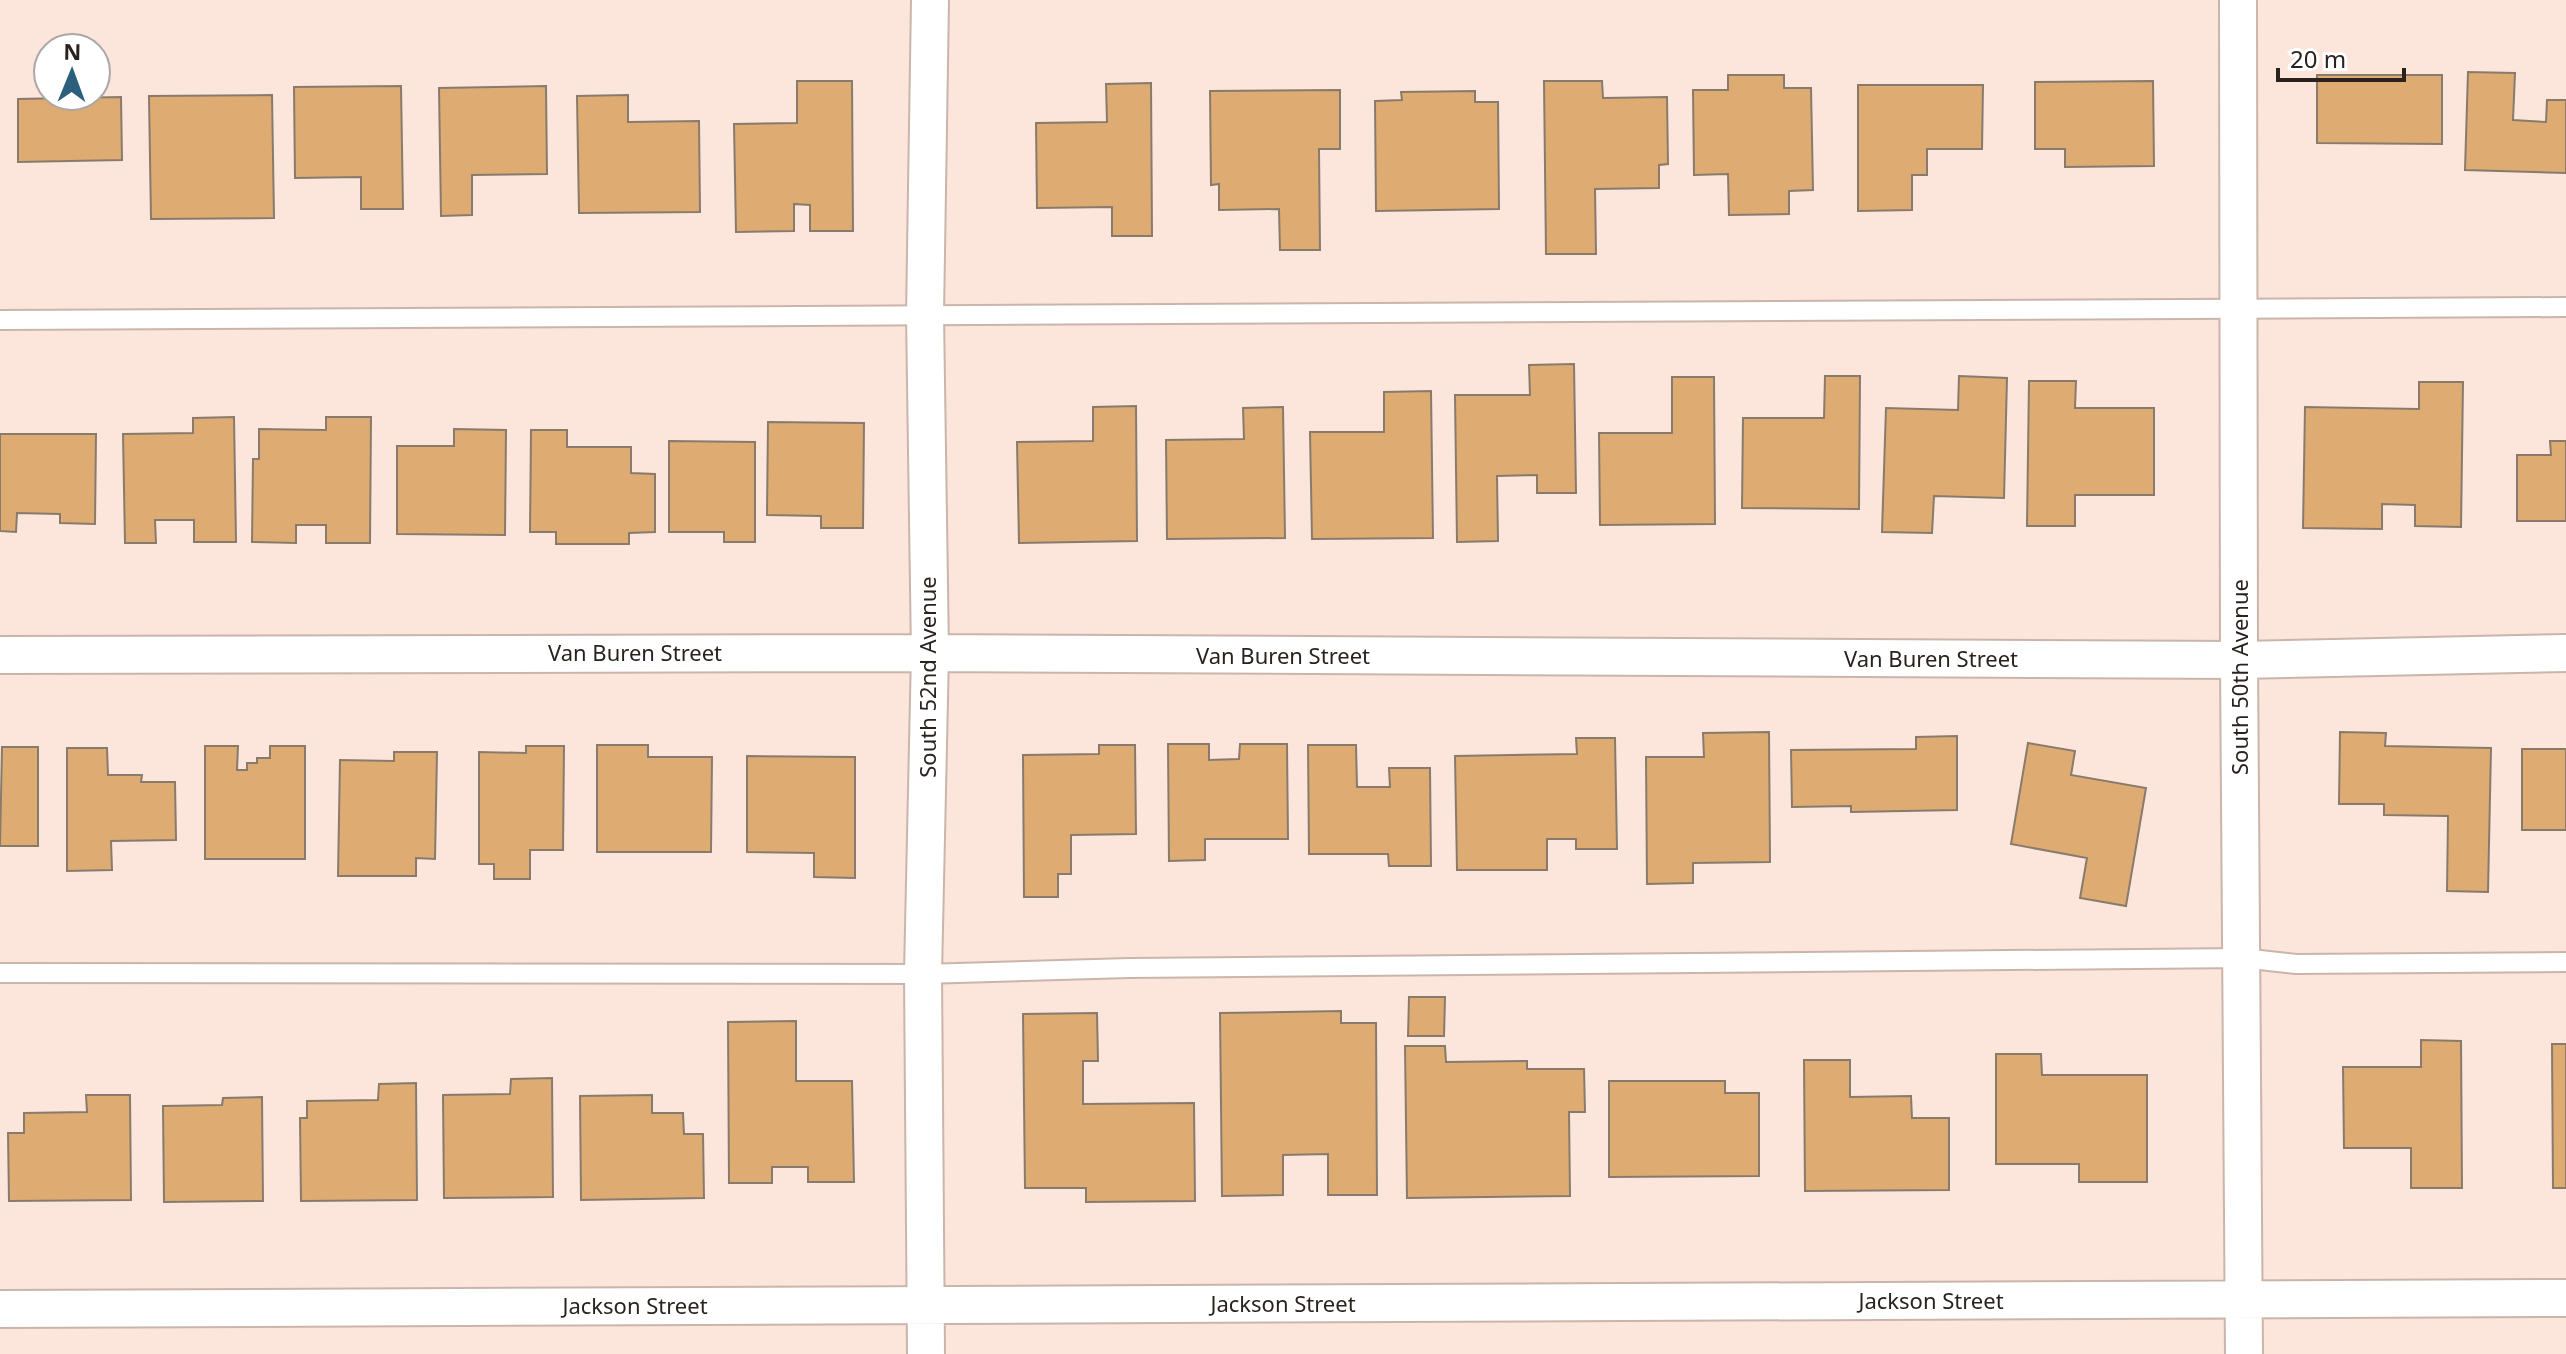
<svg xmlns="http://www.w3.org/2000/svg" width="2566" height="1354" font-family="'Noto Sans',sans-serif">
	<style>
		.building { fill: #deac73; stroke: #897b6c; stroke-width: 2 }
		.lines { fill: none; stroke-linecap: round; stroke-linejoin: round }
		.service-casing { stroke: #cab5aa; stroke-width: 22 }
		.minor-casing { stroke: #cab5aa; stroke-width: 40 }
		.service { stroke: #fff; stroke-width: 18 }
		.minor { stroke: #fff; stroke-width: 36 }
		.labels { text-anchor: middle; stroke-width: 6; stroke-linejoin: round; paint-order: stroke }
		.street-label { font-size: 22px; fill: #2a221e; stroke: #fff }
	</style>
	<rect width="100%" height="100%" fill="#fce5db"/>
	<path class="building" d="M2468,72L2515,73L2513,120L2546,122L2547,100H2566V173L2465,170Z
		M1728,75H1784V88H1811L1813,190L1789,191V214L1729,215L1728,174L1694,175L1693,90H1728Z
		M2317,75H2442V144L2317,143Z
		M797,81H852L853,231H810V205L794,204V231L736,232L734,124L797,123Z
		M1544,81H1602L1603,98L1667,97L1668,164L1659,165V188L1595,189L1596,254H1546Z
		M2153,81L2154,166L2065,167V149H2035V82Z
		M1151,83L1152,236H1112V207L1037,208L1036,123L1107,122L1106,84Z
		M1858,85H1983L1982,149H1927V175H1912V210L1858,211Z
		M401,86L403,209H361V177L295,178L294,87Z
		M546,86L547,174L472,175V215L441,216L439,88Z
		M1340,90V149H1319L1320,250H1280L1279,209L1219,210V184L1211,185L1210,91Z
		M1475,91V102H1498L1499,209L1376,211L1375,101L1402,100L1401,92Z
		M272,95L274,218L151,219L149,96Z
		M628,95V122L699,121L700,212L579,213L577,96Z
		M121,97L122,160L18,162V99Z
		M1574,364L1576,493H1537V475L1497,476L1498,541L1457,542L1455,395H1530L1529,365Z
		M1825,376H1860L1859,509L1742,508L1743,418H1824Z
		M1959,376L2007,378L2004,498L1934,496L1932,533L1882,532L1886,408L1958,410Z
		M1672,377H1714L1715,524L1600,525L1599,433H1672Z
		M2029,381H2076L2075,408H2154V495H2075V526H2027Z
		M2419,382H2463L2461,527L2415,526V505L2382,504V529L2303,528L2305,407L2419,409Z
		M1431,391L1433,538L1312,539L1310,432H1384V392Z
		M1136,406L1137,541L1019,543L1017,442L1093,441V407Z
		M1283,407L1285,538L1167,539L1166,440L1244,439L1243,408Z
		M234,417L236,542H194V520H155L156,543H125L123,434L193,433V418Z
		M326,417H371L370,543H326V525H296V543L252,542L253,459H259V429L326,430Z
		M768,422L864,423L863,528H821V516L767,515Z
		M454,429L506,430L505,535L397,534V446H454Z
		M531,430H567V447H631V473L655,474V532L629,533V544H556V532H530Z
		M0,434H96L95,524L60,523V514L17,513L16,532L0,531Z
		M669,441L755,442V542H724V532H669Z
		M2550,441H2566V521H2517V455H2551Z
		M1769,732L1770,862L1693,863V883L1647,884L1646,757H1704L1703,733Z
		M2340,732L2386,733L2385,746L2491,748L2488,892L2447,891L2448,816L2384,815V804H2339Z
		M1957,736V810L1851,812V806L1792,807L1791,750L1916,749V737Z
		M1576,738H1615L1617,849H1576V839H1547V870H1457L1455,756L1577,754Z
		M2028,743L2075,751L2071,775L2146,788L2126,906L2080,898L2087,858L2011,844Z
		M1168,744H1209V760L1239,759L1240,744H1287L1288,839H1205V860L1169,861Z
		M597,745H648V757H712L711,852H597Z
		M1099,745H1135L1136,834L1071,835V874H1058V897H1024L1023,755L1099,754Z
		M1308,745H1356L1357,787H1390L1389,768H1430L1431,866H1389L1388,854H1309Z
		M205,746H238L237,770H247V763H257V758H270V746H305V859H205Z
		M526,746H564L563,850H530V879H494V864H479V752L526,753Z
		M2,747H38V846H0Z
		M67,748H107L108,775H142L141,782H175L176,840L111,841L112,870L67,871Z
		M2522,749H2566V830H2522Z
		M394,752H437L435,859L416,858V876H338L340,760L394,761Z
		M747,756L855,757V878L814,877V853L747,852Z
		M1409,997H1445L1444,1036H1408Z
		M1341,1011V1023H1376L1377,1195H1328V1154L1283,1155V1195L1222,1196L1220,1013Z
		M1097,1013L1098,1061H1083V1104L1194,1103L1195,1201L1086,1202V1188H1025L1023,1014Z
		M796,1021V1081H852L854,1182H808V1167H772V1183H729L728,1022Z
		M2421,1040L2461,1041L2462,1188H2411V1148H2344L2343,1067H2421Z
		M2552,1044H2566V1188H2553Z
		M1405,1046H1445L1446,1062L1527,1061V1069H1584L1585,1112H1569L1570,1196L1407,1198Z
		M1996,1054H2041L2042,1075H2147V1182H2079V1164H1996Z
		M1804,1060H1850V1097L1911,1096L1912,1118H1949V1190L1805,1191Z
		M552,1078L553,1197L444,1198L443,1095L510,1094L511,1079Z
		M1609,1081H1725V1093H1759V1176L1609,1177Z
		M416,1083L417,1200L301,1201L300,1118H307V1101L378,1100L379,1084Z
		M86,1095H130L131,1200L9,1201L8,1133H24V1113L87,1112Z
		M652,1095V1113H683L684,1134H703L704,1198L581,1200L580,1096Z
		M262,1097L263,1201L164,1202L163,1106L222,1105L223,1098Z"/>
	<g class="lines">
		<g class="service-casing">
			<path id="service" d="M0,320L2566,307
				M0,973L923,974L1129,968L2242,958L2296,964L2566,962"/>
		</g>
		<g class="minor-casing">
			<path id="minor" d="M2238,0L2239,660L2244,1354
				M0,655L930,653L2239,660L2566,653
				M0,1309L2566,1298
				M926,1354L923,974L930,653L925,315L930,0"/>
		</g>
		<use href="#service" class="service"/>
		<use href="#minor" class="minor"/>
	</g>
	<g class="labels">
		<g class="street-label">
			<text x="635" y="661">Van Buren Street</text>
			<text x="1283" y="664">Van Buren Street</text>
			<text x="1931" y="667">Van Buren Street</text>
			<text transform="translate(928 677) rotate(-90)" y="8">South 52nd Avenue</text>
			<text transform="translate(2240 677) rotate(-90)" y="8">South 50th Avenue</text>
			<text x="1931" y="1309">Jackson Street</text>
			<text x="1283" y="1312">Jackson Street</text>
			<text x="635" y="1314">Jackson Street</text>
		</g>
	</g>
	<g transform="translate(72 72) rotate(1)"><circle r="38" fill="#ffffff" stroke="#aaa7a5" stroke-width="2"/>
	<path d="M0-6L14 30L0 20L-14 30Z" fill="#2b5f7b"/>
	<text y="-12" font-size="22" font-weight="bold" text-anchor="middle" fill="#2a221e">N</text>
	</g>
	<path d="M2278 68v12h126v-12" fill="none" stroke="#2a221e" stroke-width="4"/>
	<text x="2290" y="68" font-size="24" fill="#2a221e" stroke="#ffffff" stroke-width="6" paint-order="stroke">20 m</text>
</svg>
